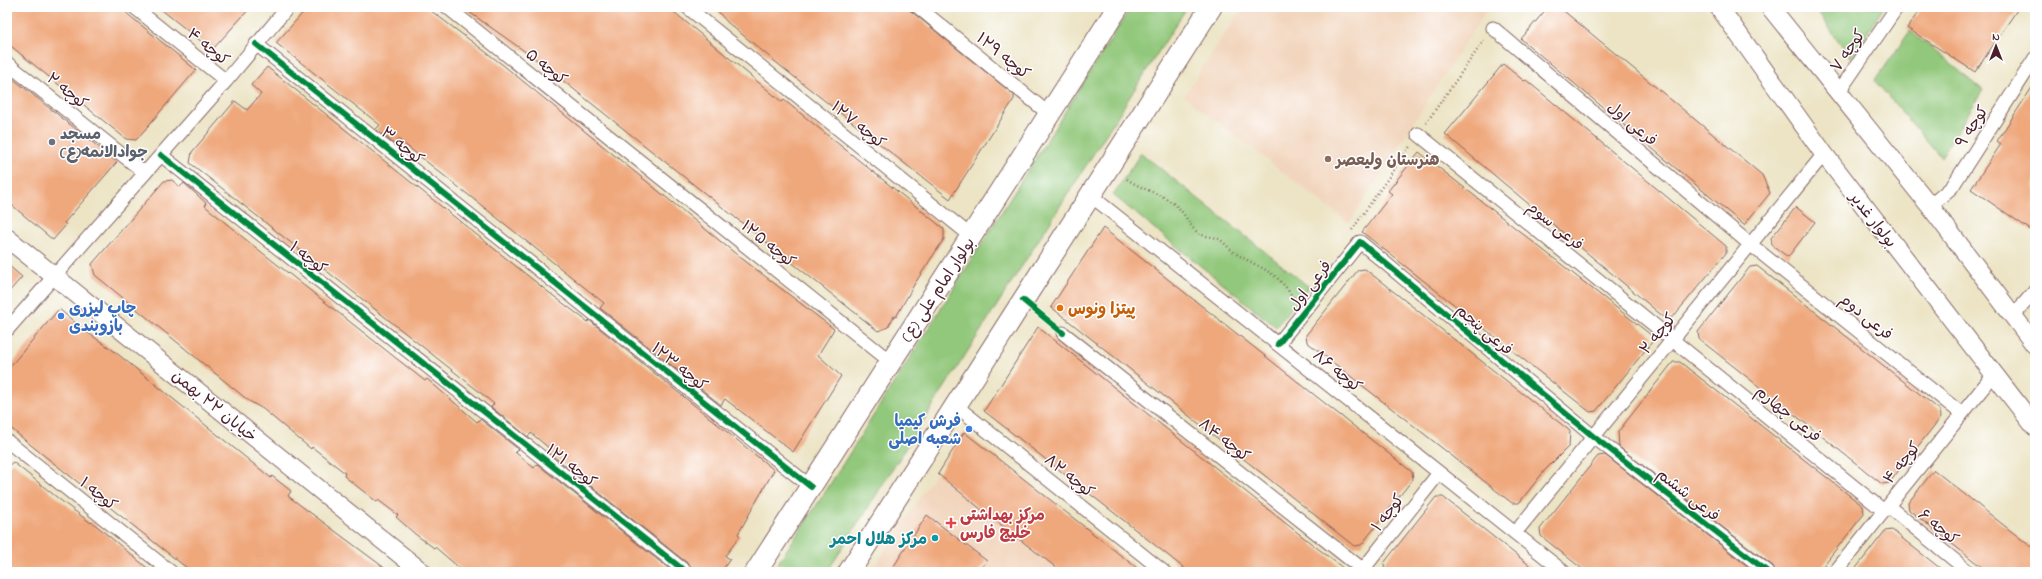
<svg xmlns="http://www.w3.org/2000/svg" width="2042" height="579" font-family="'Indie Flower','Playpen Sans Arabic',sans-serif">
	<style>
		.built { fill: #f2d5bd }
		.green { fill: #92c87b; stroke: #6e7453 }
		.building { fill: #efa77b }
		.lines { fill: none; stroke-linecap: round; stroke-linejoin: round }
		.street-casing { stroke: #836461; stroke-width: 15 }
		.secondary-casing { stroke: #836461; stroke-width: 20 }
		.primary-casing { stroke: #836461; stroke-width: 23 }
		.path { stroke: #836461; stroke-width: 2.5; stroke-dasharray: 1 3; stroke-linecap: butt }
		.street { stroke: #fff; stroke-width: 13 }
		.secondary { stroke: #fff; stroke-width: 18 }
		.primary { stroke: #fff; stroke-width: 21 }
		.cycleway-casing { stroke: #fff; stroke-width: 8 }
		.cycleway { stroke: #00873e; stroke-width: 6 }
		.worship-dot { fill: #6b7280; stroke: #fff; stroke-width: 1.5 }
		.education-dot { fill: #8d6e63; stroke: #fff; stroke-width: 1.5 }
		.food-dot { fill: #e8710a; stroke: #fff; stroke-width: 1.5 }
		.shop-dot { fill: #3f7fe0; stroke: #fff; stroke-width: 1.5 }
		.health-dot { fill: #e0444e; stroke: #fff; stroke-width: 1.5 }
		.culture-dot { fill: #0f9aa8; stroke: #fff; stroke-width: 1.5 }
		.labels { text-anchor: middle; stroke-width: 3; stroke-linejoin: round; paint-order: stroke }
		.street-label { font-size: 16px; fill: #4a1f2b; stroke: #fff }
		.worship-label { font-size: 16px; font-weight: bold; fill: #5b616d; stroke: #fff; text-anchor: start }
		.education-label { font-size: 16px; font-weight: bold; fill: #785e54; stroke: #fff; text-anchor: start }
		.shop-label { font-size: 16px; font-weight: bold; fill: #366cbe; stroke: #fff; text-anchor: start }
		.food-label { font-size: 16px; font-weight: bold; fill: #c56008; stroke: #fff; text-anchor: start }
		.health-label { font-size: 16px; font-weight: bold; fill: #be3a42; stroke: #fff; text-anchor: start }
		.culture-label { font-size: 16px; font-weight: bold; fill: #0d838f; stroke: #fff; text-anchor: end }
	</style>
	<rect width="100%" height="100%" fill="#fff"/>
	<filter id="ink" filterUnits="userSpaceOnUse"><feTurbulence type="fractalNoise" baseFrequency=".025" numOctaves="2"/><feDisplacementMap in="SourceGraphic" scale="8" xChannelSelector="R" yChannelSelector="G"/><feConvolveMatrix kernelMatrix="1 2 1 2 8 2 1 2 1" color-interpolation-filters="sRGB"/></filter>
	<filter id="wash" filterUnits="userSpaceOnUse"><feTurbulence type="fractalNoise" baseFrequency=".012" numOctaves="4" result="noise"/><feDisplacementMap in="SourceGraphic" scale="16" xChannelSelector="R" yChannelSelector="G"/><feGaussianBlur stdDeviation="0.9" result="paint"/><feColorMatrix in="noise" values="0 0 0 0 0 0 0 0 0 0 0 0 0 0 0 0 0 1.4 0 .05"/><feComposite in="paint" operator="in"/></filter>
	<g filter="url(#wash)">
		<rect width="100%" height="100%" fill="#ece4c5"/>
		<path class="built" d="M1242,7H1488L1349,223L1184,96Z
			M936,473L1061,572H871Z"/>
		<path class="green" d="M1131,7H1187L827,572H772L824,494Z
			M1814,7H1884L1851,58Z
			M1910,31L1983,90L1941,157L1875,81Z
			M1141,153L1309,287L1276,327L1113,195Z"/>
		<g id="blocks">
			<path class="building" d="M7,7H119L196,70L136,140L126,139L7,43Z
				M158,7H251L212,50Z
				M308,7H426L503,65L736,254L834,329L818,355L841,376L793,452L725,399L721,405L600,308L604,303L574,279L398,139L394,144L376,129L380,125L276,43Z
				M462,7H668L782,102L784,100L944,229V239L915,283L896,317L894,316L888,327L878,331L537,60Z
				M714,7H906L1014,95V99L950,199L783,68L727,22Z
				M1548,7H1559L1762,175L1770,193L1744,225L1521,39Z
				M1922,7H2019L1975,72L1907,28Z
				M1503,64L1524,81L1526,80L1726,246V253L1673,317L1665,318L1445,134Z
				M267,67L547,291L588,322L589,320L774,470L738,534L740,536L725,556L730,559L721,572H694L691,566L548,452L550,449L531,433L528,437L491,407L494,404L476,389L190,163L192,152L235,101L247,110L261,94L251,85Z
				M7,74L117,162L64,223L66,225L53,240L7,201Z
				M2035,83V233L1971,189L2001,144L1997,141Z
				M1419,152L1651,335L1652,342L1596,411L1590,412L1362,232L1392,194L1388,191Z
				M172,180L180,187L184,183L206,203L205,206L245,239L425,381L427,379L477,422L480,419L518,449L515,452L534,468L537,464L673,572H464L435,547L434,548L415,534L396,517L398,515L378,500L377,502L344,476L345,473L312,447L311,449L263,409L249,401L95,275L92,264L164,181Z
				M1796,207L1815,222L1788,257L1772,245L1771,238Z
				M1103,228L1412,472L1413,479L1361,545L1354,546L1051,307Z
				M7,264L22,277L7,294Z
				M1757,266L1940,410L1941,417L1889,483L1882,484L1699,339L1698,332L1724,299L1750,267Z
				M1365,269L1570,431L1569,446L1545,470L1519,503H1512L1307,342L1306,335L1358,270Z
				M59,309L84,330L114,351L271,478L272,476L291,491L288,496L390,572H192L32,446L7,425V370Z
				M1038,327L1284,522L1348,572H1189L1127,523L984,411Z
				M1673,362H1680L1863,506L1864,514L1818,572H1776L1773,566L1619,447L1618,432Z
				M964,432L1114,550L1142,572H1062L988,515L938,474Z
				M1605,455L1755,572H1586L1541,536L1540,529L1598,456Z
				M13,462L64,503L91,523L92,522L152,572H7V467Z
				M1934,470L2035,550V572H1988L1909,510L1908,503Z
				M1436,497H1443L1538,572H1385L1384,563Z
				M927,515L987,561L977,572H890Z
				M1892,530L1908,543L1945,572H1853L1885,531Z"/>
		</g>
	</g>
	<g filter="url(#ink)">
		<use href="#blocks" fill-opacity="0" stroke="#836461" stroke-width="1"/>
		<g class="lines">
			<g class="street-casing">
				<path id="street" d="M134,7L226,81
					M447,7L891,362
					M687,7L971,236
					M918,7L1049,114
					M1493,28L1751,245L1962,414
					M256,44L811,487
					M7,63L145,173
					M1838,93L1897,7
					M1418,134L1884,511
					M161,155L686,572
					M1090,195L1564,572
					M1930,206L1952,187L2035,58
					M2014,315L2035,291
					M7,330L226,81L288,7
					M1063,333L1366,572
					M1278,344L1360,242L1594,437L1768,572
					M955,405L1164,572
					M7,441L171,572
					M1888,506L1969,572
					M1515,533L1824,154
					M1361,572L1439,473
					M1835,572L1994,374"/>
			</g>
			<g class="secondary-casing">
				<path id="secondary" d="M1719,7L1824,154L2035,427
					M1770,7L1930,206L2035,345
					M7,238L422,572"/>
			</g>
			<g class="primary-casing">
				<path id="primary" d="M756,572L1118,7
					M849,572L1211,7"/>
			</g>
			<path class="path" d="M1426,123L1485,39
				M1127,179C1142,190 1161,193 1175,205C1185,212 1189,226 1198,233C1204,237 1213,236 1219,239C1225,243 1229,249 1235,253C1263,270 1278,271 1295,301
				M1352,230L1411,145"/>
			<use href="#street" class="street"/>
			<use href="#secondary" class="secondary"/>
			<use href="#primary" class="primary"/>
			<g class="cycleway-casing">
				<path id="cycleway" d="M256,44L811,487
					M161,155L686,572
					M1023,300L1063,333
					M1278,344L1360,242L1594,437L1768,572"/>
			</g>
			<use href="#cycleway" class="cycleway"/>
		</g>
	</g>
	<circle class="worship-dot" cx="52" cy="142" r="4"/>
	<circle class="education-dot" cx="1328" cy="159" r="4"/>
	<circle class="food-dot" cx="1060" cy="308" r="4"/>
	<g class="shop-dot">
		<circle cx="61" cy="316" r="4"/>
		<circle cx="969" cy="429" r="4"/>
	</g>
	<path class="health-dot" d="M949 517h4v4h4v4h-4v4h-4v-4h-4v-4h4z"/>
	<circle class="culture-dot" cx="935" cy="538" r="4"/>
	<g class="labels">
		<g class="street-label">
			<text transform="translate(209 46) rotate(39)" y="6">کوچه ۴</text>
			<text transform="translate(1847 50) rotate(-55)" y="6">کوچه ۷</text>
			<text transform="translate(1004 55) rotate(39)" y="6">کوچه ۱۲۹</text>
			<text transform="translate(547 66) rotate(39)" y="6">کوچه ۵</text>
			<text transform="translate(68 90) rotate(39)" y="6">کوچه ۲</text>
			<text transform="translate(1633 123) rotate(40)" y="6">فرعی اول</text>
			<text transform="translate(859 124) rotate(39)" y="6">کوچه ۱۲۷</text>
			<text transform="translate(1971 126) rotate(-57)" y="6">کوچه ۹</text>
			<text transform="translate(403 145) rotate(39)" y="6">کوچه ۳</text>
			<text transform="translate(1874 219) rotate(52)" y="6">بولوار غدیر</text>
			<text transform="translate(1556 225) rotate(39)" y="6">فرعی سوم</text>
			<text transform="translate(769 243) rotate(39)" y="6">کوچه ۱۲۵</text>
			<text transform="translate(309 257) rotate(38)" y="6">کوچه ۱</text>
			<text transform="translate(1309 285) rotate(-52)" y="6">فرعی اول</text>
			<text transform="translate(937 289) rotate(-57)" y="6">بولوار امام علی (ع)</text>
			<text transform="translate(1867 316) rotate(39)" y="6">فرعی دوم</text>
			<text transform="translate(1485 329) rotate(40)" y="6">فرعی پنجم</text>
			<text transform="translate(1657 333) rotate(-51)" y="6">کوچه ۲</text>
			<text transform="translate(680 366) rotate(39)" y="6">کوچه ۱۲۳</text>
			<text transform="translate(1338 370) rotate(39)" y="6">کوچه ۸۶</text>
			<text transform="translate(215 405) rotate(39)" y="6">خیابان ۲۲ بهمن</text>
			<text transform="translate(1789 413) rotate(39)" y="6">فرعی چهارم</text>
			<text transform="translate(1225 439) rotate(38)" y="6">کوچه ۸۴</text>
			<text transform="translate(1901 462) rotate(-51)" y="6">کوچه ۴</text>
			<text transform="translate(572 465) rotate(38)" y="6">کوچه ۱۲۱</text>
			<text transform="translate(1070 475) rotate(39)" y="6">کوچه ۸۲</text>
			<text transform="translate(99 493) rotate(39)" y="6">کوچه ۱</text>
			<text transform="translate(1689 494) rotate(38)" y="6">فرعی ششم</text>
			<text transform="translate(1387 512) rotate(-52)" y="6">کوچه ۱</text>
			<text transform="translate(1939 526) rotate(39)" y="6">کوچه ۶</text>
		</g>
		<g class="worship-label">
			<text x="60" y="139">مسجد<tspan x="60" dy="18">جوادالانمه(ع)</tspan></text>
		</g>
		<g class="education-label">
			<text x="1336" y="165">هنرستان ولیعصر</text>
		</g>
		<g class="shop-label">
			<text x="69" y="313">چاپ لیزری<tspan x="69" dy="18">بازوبندی</tspan></text>
			<text x="961" y="426" text-anchor="end">فرش کیمیا<tspan x="961" dy="18">شعبه اصلی</tspan></text>
		</g>
		<g class="food-label">
			<text x="1068" y="314">پیتزا ونوس</text>
		</g>
		<g class="health-label">
			<text x="960" y="520">مرکز بهداشتی<tspan x="960" dy="18">خلیج فارس</tspan></text>
		</g>
		<g class="culture-label">
			<text x="927" y="544">مرکز هلال احمر</text>
		</g>
	</g>
	<rect width="2042" height="579" fill="none" stroke="#fff" stroke-width="24"/>
	<g transform="translate(1996 46)" stroke="#ffffff" stroke-width="3" paint-order="stroke">
	<path d="M0-3L7 15L0 10L-7 15Z" fill="#4a1f2b"/>
	<text y="-6" font-size="11" font-weight="bold" text-anchor="middle" fill="#4a1f2b">N</text>
	</g>
</svg>
